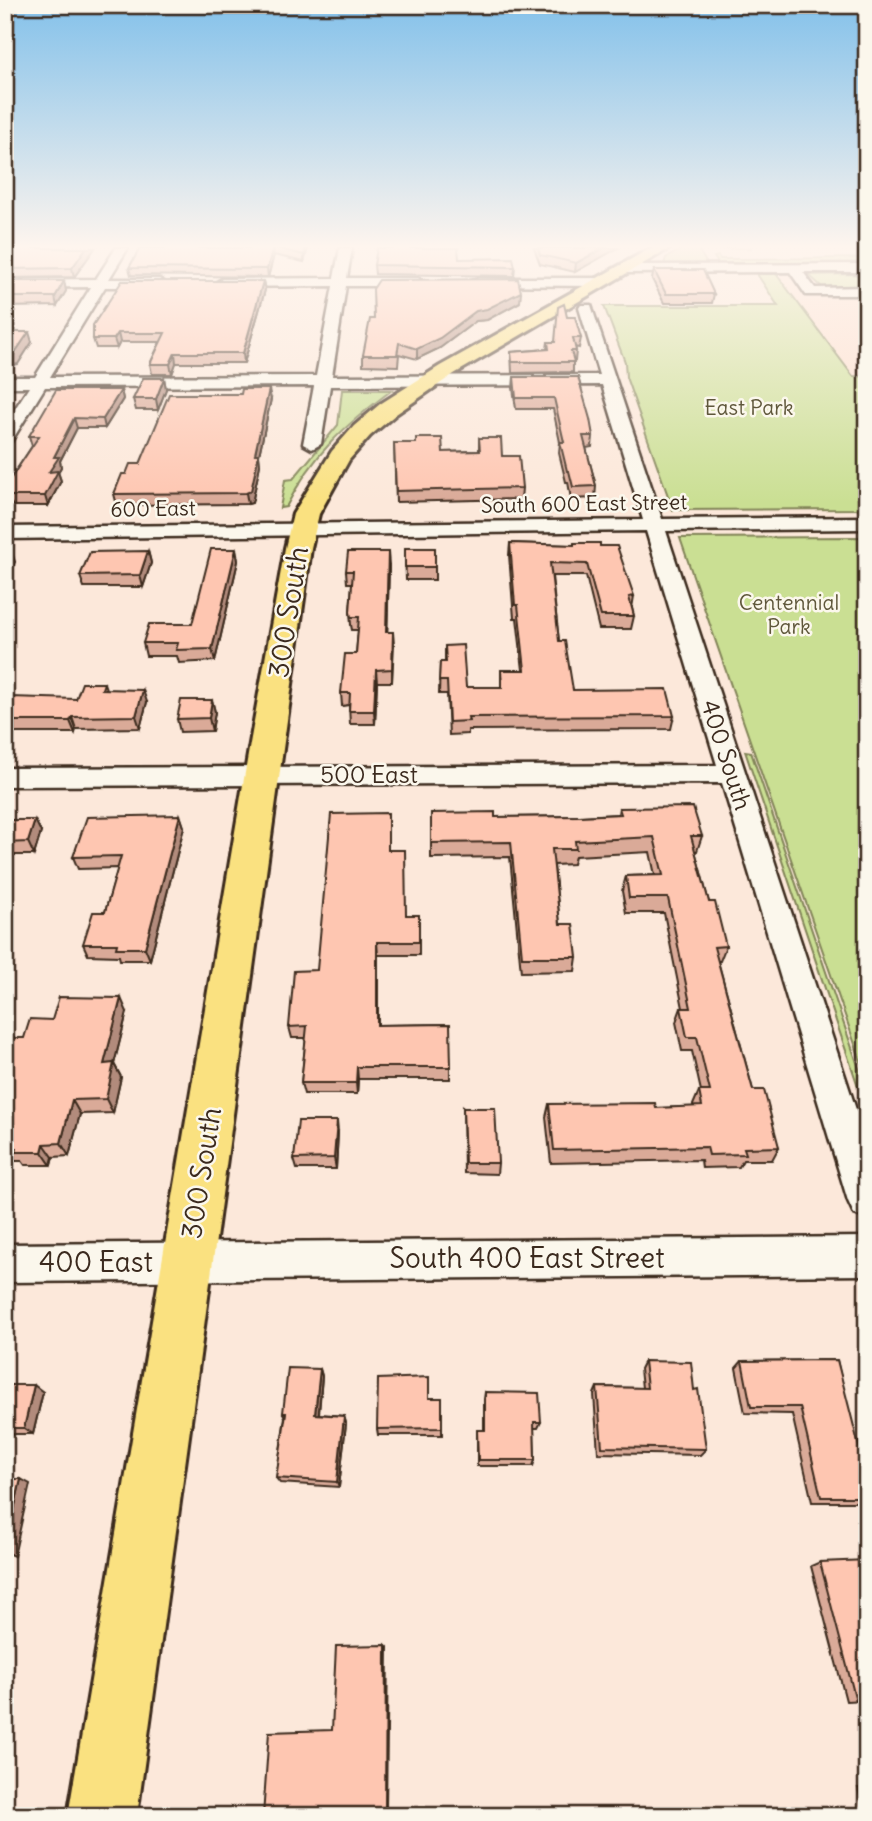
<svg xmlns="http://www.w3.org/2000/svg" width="872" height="1821" font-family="Delius,sans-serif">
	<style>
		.built { fill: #fddece }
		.green { fill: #cadf93; stroke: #828458; stroke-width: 2 }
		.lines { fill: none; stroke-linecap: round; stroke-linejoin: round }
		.minor-casing { stroke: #3b2a1e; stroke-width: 5 }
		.major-casing { stroke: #3b2a1e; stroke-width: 6 }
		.minor { fill: #fbf7ec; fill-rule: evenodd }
		.major { fill: #fae180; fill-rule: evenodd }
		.wall { fill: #daaa98; stroke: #3b2a1e; stroke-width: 2 }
		.shaded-wall { fill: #b28b7c; stroke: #3b2a1e; stroke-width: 2 }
		.building { fill: #fec6b1; stroke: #3b2a1e; stroke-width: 2 }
		.labels { text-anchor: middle; stroke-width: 5; stroke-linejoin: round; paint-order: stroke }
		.far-park-label { font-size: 21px; fill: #5f573b; stroke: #fbf7ec }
		.far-street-label { font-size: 21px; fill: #3b2a1e; stroke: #fbf7ec }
		.street-label { font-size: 24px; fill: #3b2a1e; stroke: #fbf7ec }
		.near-street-label { font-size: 28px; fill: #3b2a1e; stroke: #fbf7ec }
	</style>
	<rect width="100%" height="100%" fill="#fce8da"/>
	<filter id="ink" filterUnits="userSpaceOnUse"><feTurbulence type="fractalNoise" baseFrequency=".0143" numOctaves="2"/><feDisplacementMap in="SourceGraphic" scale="14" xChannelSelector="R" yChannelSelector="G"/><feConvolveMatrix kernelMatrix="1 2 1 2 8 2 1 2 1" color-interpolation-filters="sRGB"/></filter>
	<g filter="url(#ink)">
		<path class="built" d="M867,273V377H853L776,274Z"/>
		<path class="green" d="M684,248H752L698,249L707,264H664L666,258Z
			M718,256L720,259L867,258V263L719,264L714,257Z
			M757,274H776L853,376L867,377V509L673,510L626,377L625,362L604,306H778Z
			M854,274L867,279V288H823L809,275Z
			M342,390H392C345,425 313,454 286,507L280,508L285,480L293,479L338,425Z
			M867,537V1079L680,538Z
			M745,751L751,752L867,1092V1113Z"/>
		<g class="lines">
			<g class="minor-casing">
				<path id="minor" d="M116,248H128L109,279H159L166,283L159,287H105L50,377L316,376L333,286L222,287L215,283L222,279L334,278L340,248H352L347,278H418L425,282L418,286H346L332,376L599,375L579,308L581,305H591L662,519L867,517V529L666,531L867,1143V1219L854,1214L848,1201L722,783L5,786V768L717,765L646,531L5,539V527L643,520L602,385L330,386L321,444L312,449L303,444L314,386L45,387L11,442L5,443V424L29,387H5V377H35L91,287L5,288V280L96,279Z
					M867,264V272H803L815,288L867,287V295H806L790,272L624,273L617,269L624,265Z
					M478,278H600L607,282L600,286L473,285L471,282Z
					M867,1237V1275L5,1282V1244Z"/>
			</g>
			<g class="major-casing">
				<path id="major" d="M651,248H670L454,374L396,414L370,436L349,460L319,514L311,548L283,749L137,1816H68L249,749L285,548L293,514L332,451L354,426L380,404L440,366Z"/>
			</g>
			<use href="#minor" class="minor"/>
			<use href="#major" class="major"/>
		</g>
		<path class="wall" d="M5,248H95L74,277L5,278Z
			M140,248H308L304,262L274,255L268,277L131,275L129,268Z
			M534,248H618L575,272L540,264Z
			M459,259L515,267L514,276L375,274L374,265Z
			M654,270L714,294L712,303H664L652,279Z
			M5,281H64L66,291L57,306L5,307Z
			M263,281L265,290L244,363H176L172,374H152L150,364L160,342H120L117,348H96L93,339Z
			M520,302L487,320L476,321L440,348L417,359L399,354L398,366L363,365V355Z
			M567,317L581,338L579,348L575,347L576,351L575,361H573V372L512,373L511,352L547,349L548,342H555Z
			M514,377H578L593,436L592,447L586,448L596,486L595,498L571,499L568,482H566L559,453L560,442L553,409H516L513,388Z
			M164,378L166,389L158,410H136L133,399Z
			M121,390L123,399L105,428H77L60,461L61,467L58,472L61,481L48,506H13L11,503H5V487L32,446L29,436Z
			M271,399L259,455L260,465L252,503L248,504L117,505L114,494L126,474L140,464Z
			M479,438L502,456L522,488L521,499L396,502L394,443L443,452L479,451Z
			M510,543L600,546L634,596L632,608L634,616L631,629H599L586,576H552L559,641L573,690L674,716L671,729L468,730V734L449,735L447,694H439L440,662H445V646L466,687H501V670H523L517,618H514L509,555Z
			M405,548H435V580H406Z
			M236,549L238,561L215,661L179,663L177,656H146L143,643L192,624Z
			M148,551L151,563L143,587H84L80,576Z
			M389,565L387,632H393L392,682H377L375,724H350L349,705L342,706L341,693L356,654L358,630H352L351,625L350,612L352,583H347L346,571Z
			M104,683L106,689L147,702L140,728L76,729L75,733H7L5,729V711L76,699Z
			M212,700L215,712L212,731L180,732L177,719Z
			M619,808L702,836L697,851H695L709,902L726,946L720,961H718L753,1090L779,1147L772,1160H743L739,1167L702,1168L701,1160L551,1163L546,1117L549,1104L656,1108L693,1107V1105L699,1091H701L692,1051H682L676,1022L681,1008H683L664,913H626L622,891L626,876L655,875L650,852L575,856L573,864L554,865L560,924L577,957L575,971L521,972L510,857L431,858V813L495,817L580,816L618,814Z
			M388,813V850L406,915H419V955H378V1025L450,1024V1079H358L357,1094H304L301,1083L306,1038H292L289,1027L317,970Z
			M180,815L184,827L150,960H120L119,956L88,955L83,944L105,912L118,868L78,869L73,857Z
			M5,820L41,832L34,855H5Z
			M127,1012L114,1064L121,1077L113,1113L80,1114L69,1156L53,1157L51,1165H25L22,1161H5V1059L24,1038L52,1020Z
			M463,1108L498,1163L497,1174L464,1173Z
			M338,1132L336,1169H297L294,1159Z
			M837,1360L867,1497V1499L861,1502H812L792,1414L745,1413L736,1368L742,1361Z
			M644,1361L694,1390L706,1449L700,1455L598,1453L594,1394L597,1387L642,1388L640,1369Z
			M320,1369L322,1376L319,1414L344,1416L346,1423L339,1487L280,1483L276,1478L285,1417L283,1413Z
			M5,1385L43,1392L33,1434H5Z
			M485,1392L541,1422L538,1428H534L535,1460L533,1466H477V1430H484V1399Z
			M429,1398H442V1435H378L377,1429Z
			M820,1562L867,1700L846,1701L811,1566Z
			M858,1788H867V1816H864Z"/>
		<path class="shaded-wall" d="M86,248H95L74,277L72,268Z
			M273,248L274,255L268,277L267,269Z
			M306,248H308L304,262V255Z
			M604,248H618L575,272L576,263Z
			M64,281L66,291L57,306L55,297Z
			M263,281L265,290L244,363L243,353Z
			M521,292L520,302L487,320L476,321L440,348L417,359V349L476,311Z
			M29,332L32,342L18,364L5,367V356Z
			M118,333L120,342L117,348L114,339Z
			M175,353L176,363L172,374L170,364Z
			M164,378L166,389L158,410L156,399Z
			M269,389L271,399L259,455L260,465L252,503L248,504L246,493Z
			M121,390L123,399L105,428L103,419Z
			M74,418L77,428L60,461L61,467L58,472L61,481L48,506L45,496L49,472L54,457Z
			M236,549L238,561L215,661L212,649Z
			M11,550L15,562L6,580L5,560Z
			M148,551L151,563L143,587L140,575Z
			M388,552L389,565L387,645L386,632Z
			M393,632L394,645L392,682V669Z
			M376,670L377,682L375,724L374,711Z
			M143,690L147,702L140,728L136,716Z
			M212,700L215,712L212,731L209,718Z
			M72,717L76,729L75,733L70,721Z
			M180,815L184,827L150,960L145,948Z
			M35,820L41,832L34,855L28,842Z
			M377,942L378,955V1036L377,1025Z
			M121,998L127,1012L114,1064L121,1077L113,1113L106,1099L104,1064Z
			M357,1067L358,1079L357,1094L356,1083Z
			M72,1100L80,1114L69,1156L61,1143Z
			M337,1121L338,1132L336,1169L334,1158Z
			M44,1144L53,1157L51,1165L42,1152Z
			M320,1369L322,1376L318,1421L315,1414Z
			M34,1385L43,1392L33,1434L24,1428Z
			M344,1416L346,1423L339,1487L337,1482Z
			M21,1479L30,1484L14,1556L5,1552V1549Z
			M386,1645L388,1647L386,1811L385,1814Z"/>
		<path class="building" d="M5,248H86L72,268L5,269Z
			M140,248H273L267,269L129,268Z
			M276,248H306L304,255Z
			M377,248H458L459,259L513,258L515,267L374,265Z
			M538,248H604L576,263L540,255Z
			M654,270H703L714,294H666Z
			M518,279L521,292L487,309L476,311L440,338L417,349L399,343L397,355H363L370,319H374L373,289L379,280Z
			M5,281H64L55,297H5Z
			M122,281H263L243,353H175L170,364H150L165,333H118L114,339H93V325Z
			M564,304L567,317H575L581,338H573L576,351H571L574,362H512L511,352L549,349L548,342H555L558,307Z
			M5,332H29L14,354L5,356Z
			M514,377H578L590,419L593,436H583L596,486L573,487L569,471H567L560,442H564L554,398H516Z
			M143,378H164L156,399H133Z
			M242,389H269L255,454H259L251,491L246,493L114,494L122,474H126L130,464H140L169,394H241Z
			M56,390H121L103,419L74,418L54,457H59L49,472L58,471L45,496H9L8,493H5V487L39,436H29Z
			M416,438H442L443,452L480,451L479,438H501L502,456H519L522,488L396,491L394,443H416Z
			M510,543L574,545V543H600V546H617L634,596L629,597L634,616H601L587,564L550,563L559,641H565L573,690L667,689L674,716L468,717L469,721L449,722L447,681H439L440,662H446L445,646L463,645L466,687H502L501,670H525L518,605H515Z
			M405,548H435V567H405Z
			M211,549H236L212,649L176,650L178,643H143L149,624H192Z
			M5,550H11L5,560Z
			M148,551L140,575L80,576L90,552Z
			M348,552H388L386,632H393L392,669L376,670L374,711H349L350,693H341L345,654H356L359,617H351L350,612L353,571H346Z
			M82,683H104L102,689L143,690L136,716L72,717L70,721H5V711L11,697L76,699Z
			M181,700H212L209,718L177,719Z
			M693,807L702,836H691L709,902H715L726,946L714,947L753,1090H764L779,1147L744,1148L746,1154L709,1155L707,1147L554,1150L549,1104L655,1103L656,1108L702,1106L699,1091H710L697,1037H687L681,1008H691L668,898H629L626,876L663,875L654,837L575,841L576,849H552L560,924H573L577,957H522L511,842L431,843V813L495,812V817L580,816L621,814L619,808Z
			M388,813V850H405L406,915H419V942H377V1025L450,1024L451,1067H357L356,1083H301L307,1026L289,1027L294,971L317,970L331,814Z
			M180,815L145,948H116L117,944H83L93,912H105L121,856L73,857L87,817Z
			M5,820H35L28,842L5,843Z
			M59,997L121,998L104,1064L114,1063L106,1099L72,1100L61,1143L44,1144L42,1152H16L17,1148H5V1059L12,1038H24L30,1019L52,1020Z
			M463,1108H495L498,1163H465Z
			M298,1121H337L334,1158L294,1159Z
			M837,1360L867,1478V1497H821L800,1407H751L742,1361Z
			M644,1361L691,1362L694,1390L698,1389L706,1449L602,1447L597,1387L647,1388Z
			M288,1368L320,1369L315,1414L344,1416L337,1482L276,1478L286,1413H283Z
			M429,1377V1398H442V1428L377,1429L378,1379Z
			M5,1385H34L24,1428H5Z
			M485,1392L539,1393L541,1422H534L535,1460H478L477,1430H485Z
			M5,1479H21L5,1549Z
			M867,1560V1700L856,1701L820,1562Z
			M386,1645L385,1814L318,1816H263L269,1732L332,1730L336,1646Z"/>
	</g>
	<linearGradient id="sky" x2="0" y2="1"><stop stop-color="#83c1ea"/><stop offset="0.49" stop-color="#fef5ee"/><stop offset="1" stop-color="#fef5ee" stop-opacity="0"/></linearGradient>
	<rect width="872" height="503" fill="url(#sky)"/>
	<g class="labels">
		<g class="far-park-label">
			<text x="749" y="415">East Park</text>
			<text x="789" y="610">Centennial<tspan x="789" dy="24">Park</tspan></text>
		</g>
		<g class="far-street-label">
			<text transform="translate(584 504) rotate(-1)" y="7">South 600 East Street</text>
			<text transform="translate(153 509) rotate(-1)" y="7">600 East</text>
		</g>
		<g class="street-label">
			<text transform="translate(726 755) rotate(72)" y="8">400 South</text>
			<text x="369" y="783">500 East</text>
		</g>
		<g class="near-street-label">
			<text transform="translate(288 612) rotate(-81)" y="10">300 South</text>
			<text transform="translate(201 1173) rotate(-81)" y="10">300 South</text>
			<text x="527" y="1268">South 400 East Street</text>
			<text x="96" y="1272">400 East</text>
		</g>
	</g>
	<rect width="872" height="1821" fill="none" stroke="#fbf7ec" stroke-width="28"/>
	<rect x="14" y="14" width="844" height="1793" fill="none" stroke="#3b2a1e" stroke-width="2.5" filter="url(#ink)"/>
</svg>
